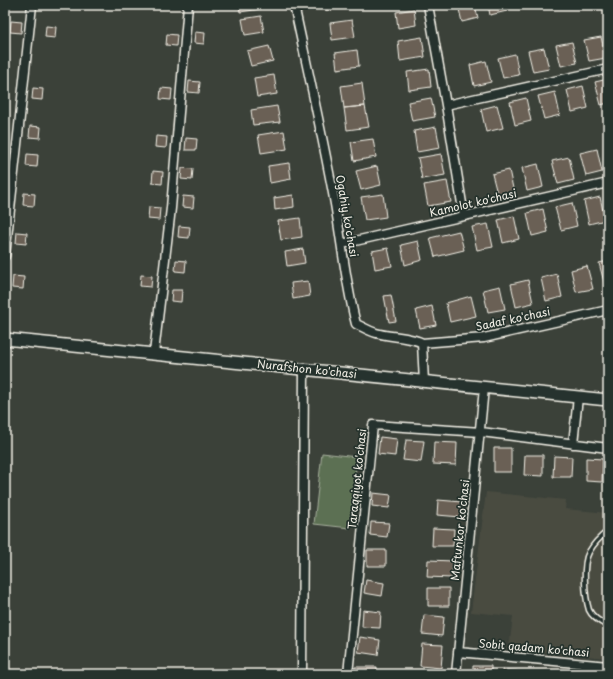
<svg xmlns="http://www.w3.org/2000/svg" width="613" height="679" font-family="'Playpen Sans',sans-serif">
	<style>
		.built { fill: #494b41 }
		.green { fill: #5c7053; stroke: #a8b09e }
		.building { fill: #6b6155; stroke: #f4f1e8 }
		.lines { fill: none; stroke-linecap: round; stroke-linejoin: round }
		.lane-casing { stroke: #f4f1e8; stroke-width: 7 }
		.street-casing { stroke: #f4f1e8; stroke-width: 11 }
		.secondary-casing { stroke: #f4f1e8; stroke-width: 14 }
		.lane { stroke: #26332d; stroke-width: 4 }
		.street { stroke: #26332d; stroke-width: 8 }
		.secondary { stroke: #26332d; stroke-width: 11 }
		.labels { text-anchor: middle; stroke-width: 3.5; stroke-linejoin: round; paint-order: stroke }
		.street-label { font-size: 11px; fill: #f4f1e8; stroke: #26332d }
	</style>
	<rect width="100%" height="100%" fill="#3b4139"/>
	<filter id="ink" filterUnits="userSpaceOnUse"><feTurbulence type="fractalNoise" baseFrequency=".025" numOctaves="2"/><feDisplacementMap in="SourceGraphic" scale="8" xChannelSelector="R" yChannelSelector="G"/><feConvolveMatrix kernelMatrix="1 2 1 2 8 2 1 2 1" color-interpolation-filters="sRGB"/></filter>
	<g filter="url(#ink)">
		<path class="built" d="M486,492L566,500L565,509L608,513V658L509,649L513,616L471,612Z"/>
		<path class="green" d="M322,453L357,457L350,528L314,524Z"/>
		<path class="building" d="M239,5H261V9L240,12Z
			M325,5H348V7L326,10Z
			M458,5H475L478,18L462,22Z
			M488,5H505L507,11L490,15Z
			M518,5H535L519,9Z
			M414,9L416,25L398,28L396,12Z
			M261,16L264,32L245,35L242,19Z
			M352,20L355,37L332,40L330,23Z
			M11,21L22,22L21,33L10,32Z
			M46,26L56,27L55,38L45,37Z
			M195,32L205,33L204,44L194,43Z
			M167,34L177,35L176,46L166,45Z
			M422,37L425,57L400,61L398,41Z
			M601,37L606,58L589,61L584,40Z
			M572,42L577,63L561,66L556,45Z
			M269,46L273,61L251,66L247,51Z
			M544,48L549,69L533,72L528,51Z
			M357,50L359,66L337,69L335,53Z
			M515,54L519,75L503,78L498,58Z
			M486,61L491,82L474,86L470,65Z
			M429,69L431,87L409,90L407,72Z
			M274,75L277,94L257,97L254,78Z
			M608,79V103L601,105L595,82Z
			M189,81L200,82L199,93L188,92Z
			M362,83L365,106L344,108L341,86Z
			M5,84H8V95H5Z
			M583,86L588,108L572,112L567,90Z
			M33,88L43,89L42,100L32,99Z
			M161,88L172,89L171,100L160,99Z
			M555,92L560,115L544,119L538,96Z
			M431,98L435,117L412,121L408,102Z
			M526,98L531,121L515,125L510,102Z
			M497,105L503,128L486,132L481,109Z
			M277,106L280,122L253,125L251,110Z
			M365,106L369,127L347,130L344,108Z
			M30,126L41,127L40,138L29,137Z
			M436,127L440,148L417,152L414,131Z
			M284,131L287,149L261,153L258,135Z
			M156,136L167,137L166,148L155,147Z
			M186,138L197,139L196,150H185Z
			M373,139L376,157L354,161L351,142Z
			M597,149L602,172L586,176L580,153Z
			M27,154L38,155L37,167L26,166Z
			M441,154L445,175L422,179L418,158Z
			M569,157L574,180L558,184L552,161Z
			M289,163L291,179L270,183L268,166Z
			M538,164L543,187L527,191L522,168Z
			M377,166L381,185L361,190L356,171Z
			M182,168L193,169L192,180L181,179Z
			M509,170L514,193L498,197L492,174Z
			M153,171L163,172L162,184L152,183Z
			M447,181L451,202L428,206L424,185Z
			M24,193L35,194L34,206L23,205Z
			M383,194L386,217L365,220L361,197Z
			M293,195L294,207L275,210L274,198Z
			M183,196L194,197L193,208L182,207Z
			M600,197L605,220L589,224L584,201Z
			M572,203L577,226L561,230L555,207Z
			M149,207L160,208L159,220L148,219Z
			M543,209L548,232L532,236L527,213Z
			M514,216L519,239L503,243L498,220Z
			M300,218L302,237L281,240L278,221Z
			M488,224L493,247L477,250L472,227Z
			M179,226L190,227L189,238L178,237Z
			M459,231L464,250L435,257L430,238Z
			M17,232L27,233L26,244L16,243Z
			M418,241L422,260L405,265L401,245Z
			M388,248L392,266L375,269L372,251Z
			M303,249L305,263L287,266L285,252Z
			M176,260L186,261L185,272L175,271Z
			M608,261V285L605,286L599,263Z
			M587,266L593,289L576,292L571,270Z
			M557,274L562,297L546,301L541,278Z
			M141,275L152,276L151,287L140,286Z
			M13,276L24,277L23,289L12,288Z
			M528,280L533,303L516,307L511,284Z
			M308,281L310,296L293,299L291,283Z
			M500,286L505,309L488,312L483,290Z
			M172,290H182L181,302L171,301Z
			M391,295L396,321L389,322L384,296Z
			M471,296L476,316L450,322L446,303Z
			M432,306L436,325L420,328L416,310Z
			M380,437L397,439L395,456L378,454Z
			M406,440L424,441L421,462L403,460Z
			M434,442L457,443L456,465L433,464Z
			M494,448H511V472H494Z
			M525,455H543V476L524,475Z
			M554,456L572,457L571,477H553Z
			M586,458L603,459L602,482L586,481Z
			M373,493L391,495L389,508L372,506Z
			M438,500L462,502L461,517L437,515Z
			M371,522L389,523L387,537L370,535Z
			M433,528L454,529L453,546H432Z
			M367,550H386V566H367Z
			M428,560L453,561L452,578L427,577Z
			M608,565V613H604Z
			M366,580L384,583L382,596L364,593Z
			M428,588H449V606H428Z
			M363,610L381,612L380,628L362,627Z
			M424,615L444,617L442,636L422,634Z
			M360,637L380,640L378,655L358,652Z
			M422,644L443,645L441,668L420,666Z
			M473,666H491V674H473Z
			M355,667H377V674H355Z
			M503,670L517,671V674H503Z"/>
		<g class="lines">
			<g class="lane-casing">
				<path id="lane" d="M608,531C600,537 594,543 589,552C582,564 585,597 589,610C592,617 602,623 608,626"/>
			</g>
			<g class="street-casing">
				<path id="street" d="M294,5C308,71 323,138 335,204C342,244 346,285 356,324C363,327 369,331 376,333C389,337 413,337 422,343L424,382
					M428,5L446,105L464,216
					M446,105L608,69
					M342,244L608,183
					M5,256L32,5
					M422,343L484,338L608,310
					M154,353L171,208L188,5
					M573,444L578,397
					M458,652L608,666
					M302,674L304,368
					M348,674L373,425L481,432L608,448
					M456,674L484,388"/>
			</g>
			<g class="secondary-casing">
				<path id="secondary" d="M5,339L608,400"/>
			</g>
			<use href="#lane" class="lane"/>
			<use href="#street" class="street"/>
			<use href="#secondary" class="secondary"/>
		</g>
	</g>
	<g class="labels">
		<g class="street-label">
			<text transform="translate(473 203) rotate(-13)" y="4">Kamolot ko'chasi</text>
			<text transform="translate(347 216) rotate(80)" y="4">Ogahiy ko'chasi</text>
			<text transform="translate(513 319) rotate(-12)" y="4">Sadaf ko'chasi</text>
			<text transform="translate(307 369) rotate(6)" y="4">Nurafshon ko'chasi</text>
			<text transform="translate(357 479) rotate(-84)" y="4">Taraqqiyot ko'chasi</text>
			<text transform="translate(460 530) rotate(-84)" y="4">Maftunkor ko'chasi</text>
			<text transform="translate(534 648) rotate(5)" y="4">Sobit qadam ko'chasi</text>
		</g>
	</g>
	<rect width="613" height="679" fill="none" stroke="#26332d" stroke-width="20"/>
	<rect x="10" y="10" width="593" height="659" fill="none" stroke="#f4f1e8" stroke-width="1.5" filter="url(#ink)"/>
</svg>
